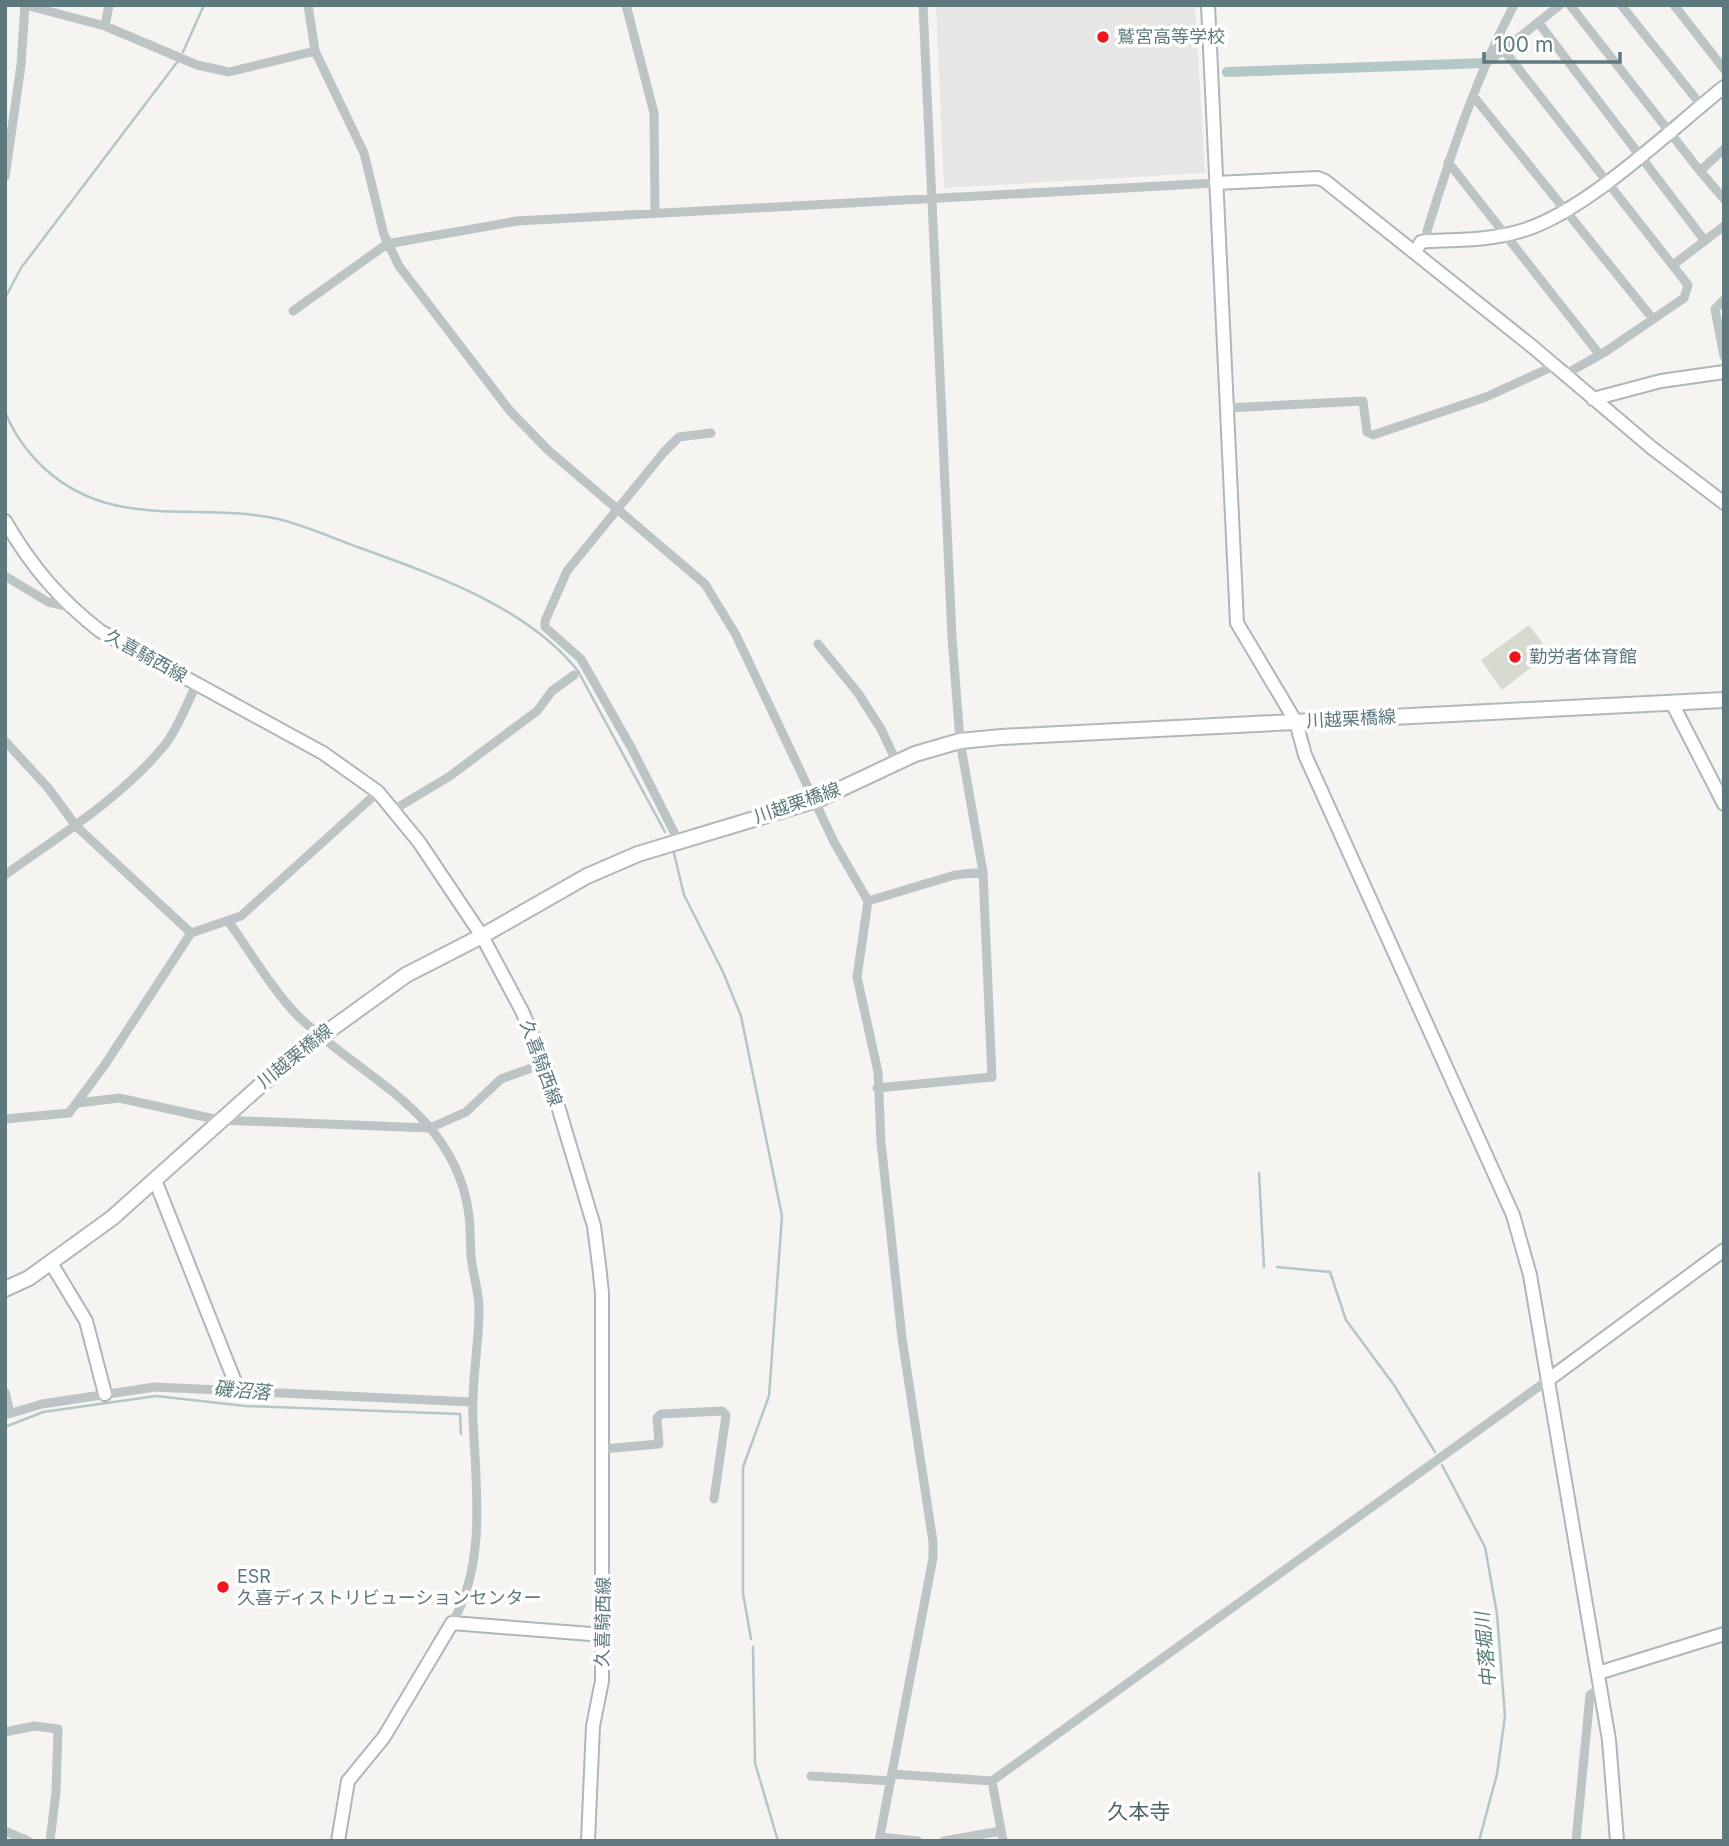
<svg xmlns="http://www.w3.org/2000/svg" width="1729" height="1846" font-family="Inter,'Noto Sans JP',sans-serif">
	<style>
		.built { fill: #e6e6e4 }
		.green { fill: #d6dacf }
		.lines { fill: none; stroke-linecap: round; stroke-linejoin: round }
		.stream { stroke: #b3c7c7; stroke-width: 2.5 }
		.canal { stroke: #b3c7c7; stroke-width: 10 }
		.secondary-casing { stroke: #adb7b9; stroke-width: 16 }
		.primary-casing { stroke: #b0b8ba; stroke-width: 18 }
		.street { stroke: #bdc4c6; stroke-width: 9 }
		.secondary { stroke: #fff; stroke-width: 12 }
		.primary { stroke: #fff; stroke-width: 14 }
		.poi-dot { fill: #f1151e; stroke: #fff; stroke-width: 2.5 }
		.labels { text-anchor: middle; stroke-width: 7; stroke-linejoin: round; paint-order: stroke }
		.poi-label { font-size: 18px; fill: #5d797e; stroke: #fff; text-anchor: start }
		.street-label { font-size: 18px; fill: #5d797e; stroke: #fff }
		.water-label { font-size: 19px; font-style: italic; fill: #587b7b; stroke: #fff }
		.quarter-label { font-size: 21px; fill: #506569; stroke: #fff }
	</style>
	<rect width="100%" height="100%" fill="#f5f4f0"/>
	<path class="built" d="M936,5H1195L1205,173L944,188Z"/>
	<path class="green" d="M1529,625L1550,653L1502,690L1481,660Z"/>
	<g class="lines">
		<path class="stream" d="M183,52L204,5
			M5,298L21,268L178,61
			M5,412C14,434 27,452 44,468C113,532 196,501 278,519C307,526 335,539 363,549C437,576 527,607 578,671L665,832
			M673,849L684,895L723,972L741,1016L782,1216L769,1396L743,1467V1593L751,1639
			M1259,1173L1264,1267
			M1277,1267L1330,1272L1346,1320L1394,1385L1435,1452
			M5,1427L43,1412L156,1396L245,1406L460,1414L461,1434
			M1442,1465L1485,1547L1497,1614L1505,1716L1497,1774L1479,1841
			M753,1647L755,1763L778,1841"/>
		<path class="canal" d="M1227,72L1486,63"/>
		<g class="secondary-casing">
			<path id="secondary" d="M1208,5L1237,623L1296,722L1305,755L1513,1215L1530,1275L1609,1740L1617,1841
				M1216,183L1318,178L1325,181L1534,348L1652,448L1724,503
				M1415,252L1421,242L1428,241C1460,240 1493,240 1524,230C1588,210 1670,130 1724,87
				M1593,399L1661,381L1724,372
				M5,521C31,566 59,599 100,631L323,753L378,792L419,842L482,936L522,1011L545,1063L594,1226L599,1265L602,1293V1681L593,1726L588,1841
				M1672,703L1724,804
				M155,1180L239,1392
				M51,1263L86,1321L105,1394
				M1548,1380L1724,1250
				M1598,1673L1724,1634
				M338,1841L348,1781L384,1737L452,1623L603,1635"/>
		</g>
		<g class="primary-casing">
			<path id="primary" d="M5,1289L29,1278L112,1218L291,1058L406,975L482,936L587,876L638,854L817,800L915,754L960,741L1001,737L1724,700"/>
		</g>
		<path class="street" d="M25,5L105,26L197,65L229,72L315,51
			M308,5L315,51L364,153L384,235L399,266L510,411L548,450L705,584L736,635L834,842L868,901L857,977L878,1072L881,1142L902,1338L933,1542V1558L879,1841
			M626,5L654,113L655,212
			M1570,5L1700,171
			M1621,5L1701,105
			M1674,5L1724,69
			M1538,22L1705,241
			M105,26L109,5
			M1503,49L1688,285L1684,298L1605,352L1564,375
			M1488,62L1560,5
			M1474,97L1653,319
			M1724,149L1700,171L1724,199
			M1448,162L1600,355
			M5,177L21,65L25,5
			M1428,241L1427,231C1451,154 1476,77 1514,5
			M1673,265L1724,226
			M1724,300L1715,309L1724,356
			M293,311L387,244L517,221L1216,183
			M1226,408L1363,401L1367,432L1373,435L1486,397L1554,366
			M5,576L48,602L70,607
			M818,644L858,693L881,729L897,763
			M5,741L49,789L76,826L191,933
			M395,809L450,776L537,711L552,691L574,675
			M678,840L632,749L581,659L545,627V621L567,571L664,452L679,437L711,433
			M5,875C60,835 120,799 164,746C178,729 186,704 197,684
			M868,901L955,875L983,872
			M228,921C250,951 271,988 297,1015C360,1077 452,1110 468,1209C471,1225 470,1241 471,1257C473,1274 479,1292 479,1309C479,1346 471,1383 473,1420C476,1486 487,1564 452,1623
			M877,1088L992,1077L983,872L960,741L952,637L923,5
			M78,1103L119,1098L219,1120L430,1128L466,1112L501,1079L545,1063
			M5,1119L69,1113L104,1066L191,933L241,916L378,792
			M5,1392L10,1413
			M5,1415L42,1404L155,1387L472,1402
			M603,1449L659,1444L657,1418L661,1414L722,1411L726,1415L714,1499
			M5,1732L34,1726L58,1729L56,1792L50,1841
			M892,1774L992,1781L1548,1380
			M811,1776L891,1781
			M992,1781L1003,1841
			M5,1831L28,1841
			M880,1837L918,1841
			M944,1841L1001,1831
			M1576,1841L1590,1695L1600,1688"/>
		<use href="#secondary" class="secondary"/>
		<use href="#primary" class="primary"/>
	</g>
	<g class="poi-dot">
		<circle cx="1103" cy="37" r="7"/>
		<circle cx="1515" cy="657" r="7"/>
		<circle cx="223" cy="1587" r="7"/>
	</g>
	<g class="labels">
		<g class="poi-label">
			<text x="1117" y="43">鷲宮高等学校</text>
			<text x="1529" y="663">勤労者体育館</text>
			<text x="237" y="1583">ESR<tspan x="237" dy="21">久喜ディストリビューションセンター</tspan></text>
		</g>
		<g class="street-label">
			<text transform="translate(146 656) rotate(29)" y="6">久喜騎西線</text>
			<text transform="translate(1351 719) rotate(-3)" y="6">川越栗橋線</text>
			<text transform="translate(797 803) rotate(-19)" y="6">川越栗橋線</text>
			<text transform="translate(295 1056) rotate(-39)" y="6">川越栗橋線</text>
			<text transform="translate(541 1063) rotate(70)" y="6">久喜騎西線</text>
			<text transform="translate(603 1622) rotate(-89)" y="6">久喜騎西線</text>
		</g>
		<g class="water-label">
			<text transform="translate(242 1390) rotate(5)" y="7">磯沼落</text>
			<text transform="translate(1485 1650) rotate(-95)" y="7">中落堀川</text>
		</g>
		<g class="quarter-label">
			<text x="1139" y="1819">久本寺</text>
		</g>
	</g>
	<rect width="1729" height="1846" fill="none" stroke="#5d797e" stroke-width="14"/>
	<path d="M1484 52v10h136v-10" fill="none" stroke="#5d797e" stroke-width="3.5"/>
	<text x="1494" y="52" font-size="21" fill="#5d797e" stroke="#ffffff" stroke-width="5" paint-order="stroke">100 m</text>
</svg>
